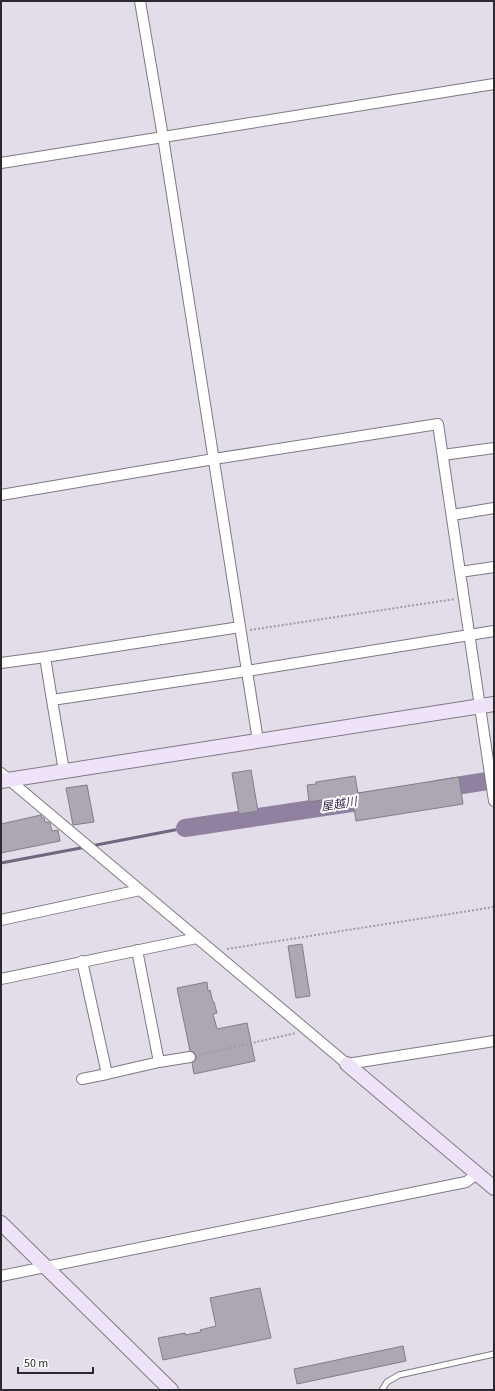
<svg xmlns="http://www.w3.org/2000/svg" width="495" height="1391" font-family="'Source Sans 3','Noto Sans JP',sans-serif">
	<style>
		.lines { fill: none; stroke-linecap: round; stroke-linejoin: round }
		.stream { stroke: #72677e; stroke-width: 3 }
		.river { stroke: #9081a0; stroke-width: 18 }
		.building { fill: #aca7b2; stroke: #827d87 }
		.lane-casing { stroke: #7f7984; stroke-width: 7 }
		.street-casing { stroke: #7f7984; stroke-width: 12 }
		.secondary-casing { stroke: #7f7984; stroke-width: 16 }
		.path { stroke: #9f9ba4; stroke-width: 2; stroke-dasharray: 2 2; stroke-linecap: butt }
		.lane { stroke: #fff; stroke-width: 5 }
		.street { stroke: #fff; stroke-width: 10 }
		.secondary { stroke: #efe3fa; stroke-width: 14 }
		.labels { text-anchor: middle; stroke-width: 4; stroke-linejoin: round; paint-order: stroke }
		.water-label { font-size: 12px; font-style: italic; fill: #3f2752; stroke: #fff }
	</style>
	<rect width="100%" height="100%" fill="#e3dde9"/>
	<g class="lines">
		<path class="stream" d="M91,846L185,828
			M1,863L86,847"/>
		<path class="river" d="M437,789L494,780
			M185,828L378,799"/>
	</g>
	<path class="building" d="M251,770L258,811L239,814L232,773Z
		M355,776L358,793L459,777L463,804L356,821L352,795L309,802L307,785L316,784V782Z
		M87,785L94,822L73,825L66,788Z
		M41,815L42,818H44L45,822H49L50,823L52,831L58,830L60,841L1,853V824Z
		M302,944L310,996L296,998L288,946Z
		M207,982L208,991L210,990L213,1002H214L217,1013L213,1014L217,1029L247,1023L255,1061L194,1074L192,1063L196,1060V1056L195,1053L190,1051L177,988Z
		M260,1288L271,1338L163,1360L158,1338L185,1333V1335L201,1332L200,1330L216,1326L210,1298Z
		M403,1346L406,1361L297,1384L294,1369Z"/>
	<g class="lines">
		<g class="lane-casing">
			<path id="lane" d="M382,1390L387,1382L399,1375L494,1354"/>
		</g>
		<g class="street-casing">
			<path id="street" d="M140,1L163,137L258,741
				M1,163L494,84
				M443,455L494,448
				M1,495L214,459L438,424L494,801
				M452,515L494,508
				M460,572L494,567
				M45,657L240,627
				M1,663L45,657L52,700L247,671L494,631
				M52,700L64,771
				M1,773L347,1064L494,1041
				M1,920L140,890
				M82,961L107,1074L159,1062L137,950
				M1,979L197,938
				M159,1062L190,1057
				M82,1079L107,1074
				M1,1276L466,1182L477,1174"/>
		</g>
		<g class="secondary-casing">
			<path id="secondary" d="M1,781L494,704
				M347,1064L494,1188
				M1,1223L171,1390"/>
		</g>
		<path class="path" d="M250,630L455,599
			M227,949L494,907
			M199,1055L296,1033"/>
		<use href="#lane" class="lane"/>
		<use href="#street" class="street"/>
		<use href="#secondary" class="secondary"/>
	</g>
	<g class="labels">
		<g class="water-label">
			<text transform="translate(339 804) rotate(-9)" y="4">屋越川</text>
		</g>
	</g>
	<rect width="495" height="1391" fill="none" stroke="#2b292d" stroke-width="4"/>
	<path d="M18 1367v6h75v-6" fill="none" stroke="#2b292d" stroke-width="2"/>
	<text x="24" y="1367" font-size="12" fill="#2b292d" stroke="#ffffff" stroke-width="3" paint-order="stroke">50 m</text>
</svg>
